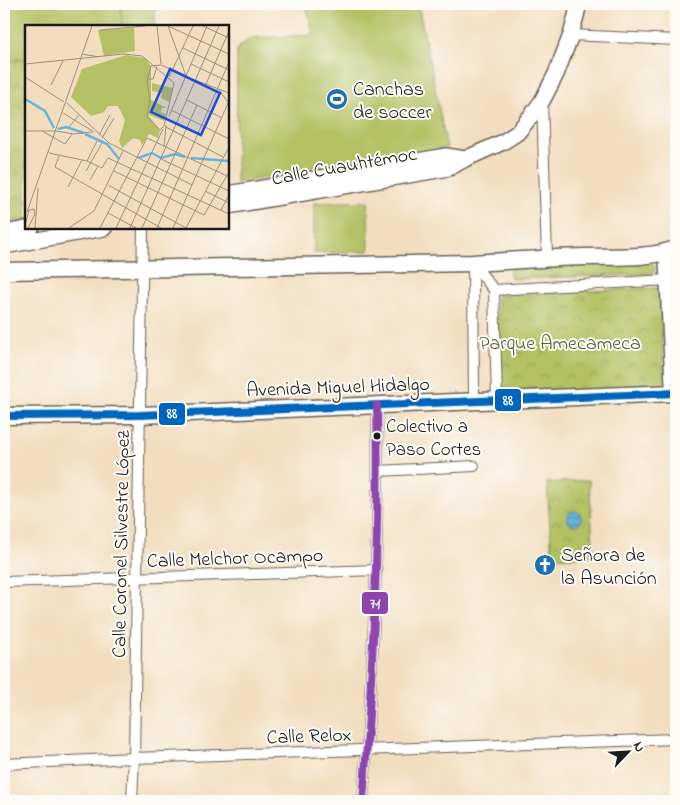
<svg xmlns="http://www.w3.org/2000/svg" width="680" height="805" font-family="'Indie Flower',sans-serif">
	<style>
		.park { fill: url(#park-crowns); stroke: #686e40 }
		.pitch { fill: #b3c164; stroke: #686e40 }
		.water { fill: url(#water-rules); stroke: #40687d }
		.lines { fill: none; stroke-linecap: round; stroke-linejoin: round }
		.street-casing { stroke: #676055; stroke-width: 12 }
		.secondary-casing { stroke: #676055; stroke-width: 18 }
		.primary-casing { stroke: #676055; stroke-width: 19 }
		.street { stroke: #fff; stroke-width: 10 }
		.secondary { stroke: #fff; stroke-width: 15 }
		.primary { stroke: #fff; stroke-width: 16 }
		.bus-1-casing { stroke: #fdfcf7; stroke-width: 11 }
		.bus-2-casing { stroke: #fdfcf7; stroke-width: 11 }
		.bus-1 { stroke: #0065bd; stroke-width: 8 }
		.bus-2 { stroke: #8e44ad; stroke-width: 8 }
		.bus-dot { fill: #1c1c1c; stroke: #fdfcf7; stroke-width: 2 }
		.labels { text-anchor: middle; stroke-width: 4; stroke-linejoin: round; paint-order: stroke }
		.bus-label { font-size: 19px; fill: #1c1c1c; stroke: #fdfcf7; text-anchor: start }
		.poi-label { font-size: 20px; fill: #1c1c1c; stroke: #fdfcf7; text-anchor: start }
		.street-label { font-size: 20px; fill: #1c1c1c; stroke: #fdfcf7 }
		.park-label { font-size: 20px; fill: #585e39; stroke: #fdfcf7 }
		.inset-river { fill: none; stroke: #64b4de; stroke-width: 2.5 }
		.inset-road { fill: none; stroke: #9c907e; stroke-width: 1 }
		.view { fill: #1d4ed8; fill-opacity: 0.15; stroke: #1d4ed8; stroke-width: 2.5 }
		.inset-edge { fill: none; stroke: #1c1c1c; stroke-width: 2.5 }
		.line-badge { stroke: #fdfcf7; stroke-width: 2 }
		.badge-label { font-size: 14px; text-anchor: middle; font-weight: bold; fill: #fff }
	</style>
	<defs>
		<pattern id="park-crowns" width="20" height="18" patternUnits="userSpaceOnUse" patternTransform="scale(1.25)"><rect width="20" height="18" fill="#b3c164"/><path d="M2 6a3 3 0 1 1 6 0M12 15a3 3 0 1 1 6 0" fill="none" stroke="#99a556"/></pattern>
		<pattern id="water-rules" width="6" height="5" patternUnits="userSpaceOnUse" patternTransform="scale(1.25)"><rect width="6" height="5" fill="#64b4de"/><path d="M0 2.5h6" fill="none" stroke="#5292b3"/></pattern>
	</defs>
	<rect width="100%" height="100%" fill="#fdfcf7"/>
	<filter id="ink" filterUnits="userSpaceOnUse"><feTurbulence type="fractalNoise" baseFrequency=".02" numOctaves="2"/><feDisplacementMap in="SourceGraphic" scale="10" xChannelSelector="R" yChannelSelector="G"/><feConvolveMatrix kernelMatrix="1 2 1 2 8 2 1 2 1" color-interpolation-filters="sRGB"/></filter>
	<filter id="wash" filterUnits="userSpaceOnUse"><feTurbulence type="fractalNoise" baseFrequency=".0096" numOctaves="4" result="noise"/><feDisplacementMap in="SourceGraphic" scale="20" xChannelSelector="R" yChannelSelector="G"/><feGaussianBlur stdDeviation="1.12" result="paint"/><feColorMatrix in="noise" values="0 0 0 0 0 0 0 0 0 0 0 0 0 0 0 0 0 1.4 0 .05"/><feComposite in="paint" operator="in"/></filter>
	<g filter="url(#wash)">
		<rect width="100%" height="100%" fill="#f2debf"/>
		<path class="park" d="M4,4H155V26H26V222L4,226Z
			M651,262L654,266L655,270L652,274L512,279L509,272L511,268Z
			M659,288L665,388L500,396L497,295Z
			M589,480L594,556L552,558L547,483Z"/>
		<path class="pitch" d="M4,4H120L122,26H26V58L4,61Z
			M306,4H418L447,148L236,183L237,49L250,38L313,35Z
			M368,201L369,251L314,253V203Z"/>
		<path class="water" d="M567 518a7 7 0 1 1 14 0a7 7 0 1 1-14 0Z"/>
	</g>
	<g filter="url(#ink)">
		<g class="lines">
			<g class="street-casing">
				<path id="street" d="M571,35L676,40
					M542,101L547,258
					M473,263L494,290L497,400
					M473,263L474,401
					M494,290L668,280
					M378,471L474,466
					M4,582L377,570
					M4,764L134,758L676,739
					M132,801L134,758L143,228
					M363,801C373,669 380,537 377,405"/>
			</g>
			<g class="secondary-casing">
				<path id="secondary" d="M228,194L446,156L465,159
					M228,206L449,168L465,159L503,142L517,133L531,116L542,101L556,74L571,35L579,4
					M4,233L31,228
					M4,246L104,228"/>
			</g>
			<g class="primary-casing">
				<path id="primary" d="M4,271L473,263C510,261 547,258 584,257C613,256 649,259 675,249
					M4,416L140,415L674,393L667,252"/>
			</g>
			<use href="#street" class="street"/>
			<use href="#secondary" class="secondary"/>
			<use href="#primary" class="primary"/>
			<g class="bus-1-casing">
				<path id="bus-1" d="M4,416L140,415L676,393"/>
			</g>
			<g class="bus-2-casing">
				<path id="bus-2" d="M363,801C373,669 380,537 377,405"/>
			</g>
			<use href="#bus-1" class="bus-1"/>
			<use href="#bus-2" class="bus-2"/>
		</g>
	</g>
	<defs>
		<g id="stadium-disc" transform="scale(1.125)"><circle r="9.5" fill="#1f6fb2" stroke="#fdfcf7"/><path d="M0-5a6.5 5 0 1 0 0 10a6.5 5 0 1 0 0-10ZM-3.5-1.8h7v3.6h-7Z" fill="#fff"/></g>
		<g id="church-disc" transform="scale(1.125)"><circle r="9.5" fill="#1f6fb2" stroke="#fdfcf7"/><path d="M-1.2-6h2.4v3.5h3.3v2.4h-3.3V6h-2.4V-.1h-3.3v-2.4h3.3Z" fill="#fff"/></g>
	</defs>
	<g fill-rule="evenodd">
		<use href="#stadium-disc" x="337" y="99"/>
		<use href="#church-disc" x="545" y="565"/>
	</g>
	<circle class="bus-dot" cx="377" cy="436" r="4.5"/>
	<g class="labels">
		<g class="bus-label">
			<text x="386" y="432">Colectivo a<tspan x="386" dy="23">Paso Cortes</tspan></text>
		</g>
		<g class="poi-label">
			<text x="353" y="95">Canchas<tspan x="353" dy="23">de soccer</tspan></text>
			<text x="561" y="561">Señora de<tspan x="561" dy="23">la Asunción</tspan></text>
		</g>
		<g class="street-label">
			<text transform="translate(344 165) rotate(-10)" y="7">Calle Cuauhtémoc</text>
			<text transform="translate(338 386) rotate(-2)" y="7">Avenida Miguel Hidalgo</text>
			<text transform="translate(120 544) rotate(-89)" y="7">Calle Coronel Silvestre López</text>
			<text transform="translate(235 557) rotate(-2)" y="7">Calle Melchor Ocampo</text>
			<text transform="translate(309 735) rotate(-2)" y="7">Calle Relox</text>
		</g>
		<g class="park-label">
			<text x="560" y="349">Parque Amecameca</text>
		</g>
	</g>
	<g transform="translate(25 25)">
		<rect width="204" height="204" fill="#f2debf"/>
		<path d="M109,3L110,26L79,31L73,5ZM101,30L120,33L126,41V75L142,83H137L136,87L141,89L139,96L122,89L135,106L133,113L124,109L117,120L115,115L108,113L97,123L94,116L100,95L93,81H83L79,87L66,91L46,72L57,44Z" fill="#b3c164"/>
		<path d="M127,58L148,63L144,77L136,73L137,68L127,66Z" fill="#b3c164"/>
		<path class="inset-river" d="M0,74L20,86L29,103M33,104L41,102L59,108M60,109L82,119L94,134M113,133L127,128L136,133L150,129L160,132M166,133L204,136"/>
		<path class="inset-road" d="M132,1L136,39M143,1L204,29M143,1L161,51L144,91M178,1L204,13M75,5L120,1M158,23L204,45M57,29L74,32M0,39L99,29L117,31L149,58L139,101M166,39L204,57M0,52L39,77M144,52L168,1M124,54H128L132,42M170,55L204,68M170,56L194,1M181,59L204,6M26,60L38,36M194,65L203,77M162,75L197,93M42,78L84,118L167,160M146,85L204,114M38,88L69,107M139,101L135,105L122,91L125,75L122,56L126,41L136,40L161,51L182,1M44,102L54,90M141,102L198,132M0,106H30M17,106L40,119L47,109M31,106L49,109L67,107M74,110L85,90M77,113L89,93M139,122L141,100M24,128L62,136L77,143L83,133L204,189M34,131L30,142L136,203M136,134L204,166M62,136L72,116M61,146L77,118M89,146L179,190L204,147M65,155L73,141M83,160L161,203M43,162L57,135M180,166L204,178M196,185L204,170M2,187L67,1M83,188L111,203M1,197L4,185L9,184L10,189L3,203M10,203L13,163M44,203L69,186L98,126M75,203L122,113L204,152M91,203L138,104M105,203L170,56L161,52M117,203L172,80M132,203L204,37M148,203L204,76M161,203L204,122"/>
		<path class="view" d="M145,44L195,68L176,110L126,87Z"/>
		<rect width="204" height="204" class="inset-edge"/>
	</g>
	<g class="line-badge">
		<rect x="494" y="388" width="28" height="24" rx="5" fill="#0065bd"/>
		<rect x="158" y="402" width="28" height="24" rx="5" fill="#0065bd"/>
		<rect x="361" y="591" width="28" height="24" rx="5" fill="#8e44ad"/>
	</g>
	<g class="badge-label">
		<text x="508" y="405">88</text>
		<text x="172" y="418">88</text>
		<text x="375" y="608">71</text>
	</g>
	<rect width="680" height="805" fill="none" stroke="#fdfcf7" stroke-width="20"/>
	<g transform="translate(628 752) rotate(65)" stroke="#fdfcf7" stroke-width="4" paint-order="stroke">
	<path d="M0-4L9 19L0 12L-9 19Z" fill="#1c1c1c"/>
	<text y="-8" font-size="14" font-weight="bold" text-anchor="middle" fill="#1c1c1c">N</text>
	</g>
</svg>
